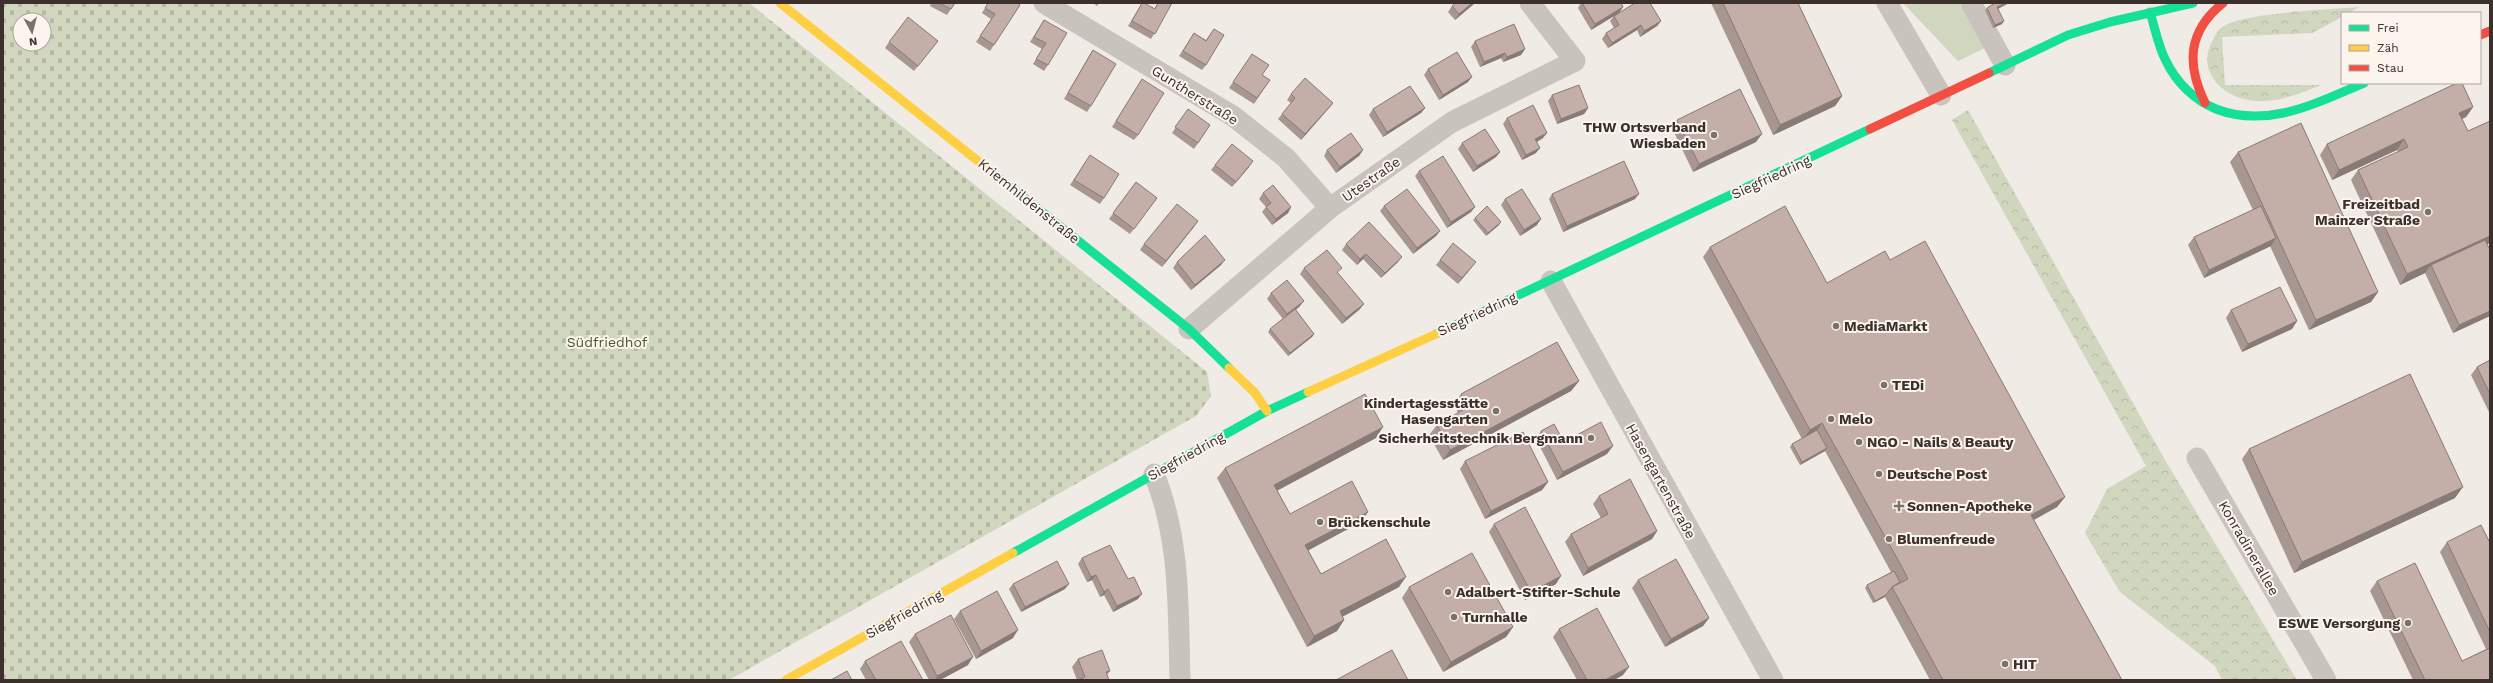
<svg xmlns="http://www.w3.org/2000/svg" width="2493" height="683" font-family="'Work Sans',sans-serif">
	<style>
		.grass { fill: #d1d6bf }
		.forest { fill: url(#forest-crowns) }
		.cemetery { fill: url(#cemetery-stones); fill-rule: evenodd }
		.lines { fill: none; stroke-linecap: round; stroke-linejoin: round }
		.street { stroke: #c9c3be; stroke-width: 21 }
		.fast { stroke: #16e098; stroke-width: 9 }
		.slow { stroke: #ffcf43; stroke-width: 9 }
		.jam { stroke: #f24e42; stroke-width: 9 }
		.wall { fill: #a89690 }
		.shaded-wall { fill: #887a75 }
		.building { fill: #c3afa7; stroke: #887a75 }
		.poi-dot { fill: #7a716c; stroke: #fbf5ee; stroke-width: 1.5 }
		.labels { text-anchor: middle; stroke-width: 4; stroke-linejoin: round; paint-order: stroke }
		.street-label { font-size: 14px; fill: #3b302b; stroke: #fbf5ee }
		.poi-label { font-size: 14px; font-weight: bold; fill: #3b302b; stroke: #fbf5ee; text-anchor: start }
		.park-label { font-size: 14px; fill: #4a5a2e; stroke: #fbf5ee }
	</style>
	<defs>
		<pattern id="forest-crowns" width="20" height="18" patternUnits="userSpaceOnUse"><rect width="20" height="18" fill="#d1d6bf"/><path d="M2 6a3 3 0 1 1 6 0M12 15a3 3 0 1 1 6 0" fill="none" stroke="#b4b8a4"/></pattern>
		<pattern id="cemetery-stones" width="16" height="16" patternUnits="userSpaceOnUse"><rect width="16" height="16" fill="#d1d6bf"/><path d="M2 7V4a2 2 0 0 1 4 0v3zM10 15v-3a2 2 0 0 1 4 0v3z" fill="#b4b8a4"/></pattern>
	</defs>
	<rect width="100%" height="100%" fill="#f0ebe5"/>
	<path class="grass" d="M1903,3H1959L1985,48L1958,61Z"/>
	<path class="forest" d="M2359,7L2349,13H2342V17L2312,33L2222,37L2225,85H2321C2296,95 2271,106 2244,99C2217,92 2197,67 2213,40C2216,34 2218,29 2224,26C2244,13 2332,9 2359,7Z
		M1968,110L2165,460L2297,680H2222L2215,666L2120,592L2085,533L2107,489L2146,466L1952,120Z"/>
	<path class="cemetery" d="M3,3H749L1207,372L1211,396L1196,416L729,680H3ZM20,20H44V44H20Z"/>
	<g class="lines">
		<path class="street" d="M1044,3L1233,116L1286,158L1330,208
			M1887,3L1941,95
			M1971,3L2005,65
			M1551,281L1773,680
			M1189,329L1330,208L1452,122L1575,61L1530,3
			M2197,458L2326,680
			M1154,474C1181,540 1178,611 1180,680"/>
		<path class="fast" d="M2150,12C2155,28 2158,46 2166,61C2176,82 2194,100 2216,109C2268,129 2316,103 2364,83
			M1989,73L2068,35L2110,22L2193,3
			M988,169L1189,329L1229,368
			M1436,334L1870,129
			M1013,553L1267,411L1308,392"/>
		<path class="slow" d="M780,3L988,169
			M1229,368L1255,393L1267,411
			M1308,392L1436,334
			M786,680L1013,553"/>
		<path class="jam" d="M2480,35L2490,31
			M2205,103C2186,64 2188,31 2223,3
			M1870,129L1989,73"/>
	</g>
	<path class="wall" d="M931,3H955L947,15L930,6Z
		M988,3L1020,5L990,51L976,42L991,19L982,13Z
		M1093,3H1099L1097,6Z
		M1142,3L1154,9L1158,3H1172L1151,39L1128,26Z
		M1475,3L1455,20L1448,12L1452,6Z
		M1581,3H1621L1623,7L1619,13L1661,21L1657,26L1640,37L1637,30L1608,48L1602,39L1606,33L1614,28L1610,21L1614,16L1591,30L1578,8Z
		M1711,3H1798L1842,96L1835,106L1773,135Z
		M1992,3H2009L1998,9L2002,24L1993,28L1985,10L1987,8L1993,5Z
		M1044,20L1048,65L1044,71L1033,64L1042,49L1030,42Z
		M1214,29L1206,65L1202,70L1179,56L1194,33L1206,40Z
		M938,41L914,71L885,48L889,42Z
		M1475,41L1525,49L1521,55L1503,62L1501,58L1480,67L1471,47Z
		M1093,50L1091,106L1087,112L1064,99L1089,56Z
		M1252,54L1262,75L1270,80L1254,104L1229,88Z
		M1428,69L1468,82L1439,100L1424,75Z
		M1142,79L1138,135L1134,140L1112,127Z
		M1291,94L1333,103L1329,108L1301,140L1278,119L1282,114L1291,103L1287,100Z
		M1552,95L1588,108L1584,114L1557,124L1548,101Z
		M2473,107L2466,117L2462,119L2487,244L2490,316L2453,333L2425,273L2400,285L2351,180L2358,170L2398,152L2397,150L2332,180L2320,155L2327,144Z
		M1425,108L1421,113L1383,137L1369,115L1373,109Z
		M1188,109L1210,125L1194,149L1172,133Z
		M1507,118L1543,138L1537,142L1536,153L1522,160L1503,124Z
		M1677,120L1756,142L1693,172L1672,128Z
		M1462,143L1496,157L1473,172L1458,149Z
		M1327,150H1363L1359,156L1336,173L1324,156Z
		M2238,152L2378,292L2371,302L2309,330L2270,246L2204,278L2188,245L2194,237L2253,210L2230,162Z
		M1086,161L1104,198L1100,204L1070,185Z
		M1215,165L1249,167L1232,187L1211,170Z
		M1419,171L1475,207L1471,212L1447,228L1415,176Z
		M1136,182L1157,198L1130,234L1109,219Z
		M1263,193L1291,207L1288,213L1272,225L1262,212L1266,207L1259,199Z
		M1552,194L1635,199L1563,232L1549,199Z
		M1505,199L1537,225L1520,236L1501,205Z
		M1384,206L1440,231L1436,236L1413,254L1380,211Z
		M1475,218L1499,225L1486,236L1473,220Z
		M1198,221L1162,267L1140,250L1144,244Z
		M1346,244L1398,262L1381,278L1363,259L1357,265L1342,250Z
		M1710,247L1827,283L1890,260L2065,497L2057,507L2034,520L2122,680H1930L1885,597L1873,603L1865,588L1867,585L1891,572L1825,451L1800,465L1790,447L1792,444L1802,439L1703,257Z
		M1440,260L1472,267L1458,284L1436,265Z
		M1177,262L1221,265L1191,290L1173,268Z
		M1304,268L1338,273L1360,309L1342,324L1300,274Z
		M1271,293L1300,306L1296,310L1314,334L1312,337L1288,356L1268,332L1270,329L1283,319L1267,299Z
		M2231,310L2297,321L2292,329L2242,352L2226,318Z
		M2490,360V414L2471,375L2477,367Z
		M1579,381L1571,391L1443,460L1429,435L1437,425L1458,413L1454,405L1461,394Z
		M1541,431L1564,442L1607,454L1557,480L1536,439Z
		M1376,438L1277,490L1290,514L1361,522L1308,550L1321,574L1399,587L1342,617L1344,620L1337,631L1307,647L1217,478L1225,468Z
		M2249,449L2455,498L2294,573L2242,459Z
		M1465,461L1548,482L1542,490L1485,519L1460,469Z
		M1599,496L1657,531L1652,539L1583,576L1565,542L1571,534L1601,518L1593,504Z
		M1494,524L1556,584L1525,600L1489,532Z
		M2447,542L2490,543V680H2413L2370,591L2377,581L2462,661L2486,649L2440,552Z
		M1082,558L1138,599L1113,612L1104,595L1100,597L1092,580L1087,582L1078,564Z
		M1638,580L1709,618L1703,626L1665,647L1632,588Z
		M1013,584L1065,589L1021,612L1009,589Z
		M1409,587L1513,627L1506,637L1443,672L1402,598Z
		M960,611L1013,638L976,659L954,619Z
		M1559,629L1623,675L1614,680H1577L1553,637Z
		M915,634L968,665L940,680H929L909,642Z
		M1078,659L1110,671L1107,675L1109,680H1077L1072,667Z
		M865,661L923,680H866L860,669Z"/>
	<path class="shaded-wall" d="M1472,3H1475L1455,20L1459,14Z
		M2006,3H2009L1995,10L1997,7Z
		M1623,7L1619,13L1591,30L1595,24Z
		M1661,21L1657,26L1640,37L1644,31Z
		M2004,21L2002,24L1993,28L1995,25Z
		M1641,25L1637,30L1608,48L1612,43Z
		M1525,49L1521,55L1503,62L1507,57Z
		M1505,53L1501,58L1480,67L1484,62Z
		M1472,77L1468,82L1439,100L1443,95Z
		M1842,96L1835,106L1773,135L1780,125Z
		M1333,103L1329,108L1301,140L1305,134Z
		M2473,107L2466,117L2452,123L2459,113Z
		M1425,108L1421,113L1383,137L1387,132Z
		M1588,108L1584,114L1557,124L1561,119Z
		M1547,133L1543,138L1531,145L1535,139Z
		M1762,134L1756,142L1693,172L1699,164Z
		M2404,139L2397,150L2332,180L2339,170Z
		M1540,148L1536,153L1522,160L1526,155Z
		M1363,150L1359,156L1336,173L1340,167Z
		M1500,152L1496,157L1473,172L1477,166Z
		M1253,161L1249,167L1232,187L1236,182Z
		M1639,194L1635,199L1563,232L1567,226Z
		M1291,207L1288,213L1272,225L1276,219Z
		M1475,207L1471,212L1447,228L1451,222Z
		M1541,219L1537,225L1520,236L1524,230Z
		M1198,221L1194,227L1162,267L1166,261Z
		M1501,222L1499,225L1486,236L1488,233Z
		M1440,231L1436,236L1413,254L1417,248Z
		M2490,236V243L2433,269L2431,265L2425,273L2400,285L2407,274Z
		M2276,238L2271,246L2204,278L2209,270Z
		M1366,254L1363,259L1357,265L1360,259Z
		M1402,257L1398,262L1381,278L1385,273Z
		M1225,260L1221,265L1191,290L1195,285Z
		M1476,262L1472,267L1458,284L1462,278Z
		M2378,292L2371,302L2309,330L2316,320Z
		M1304,301L1300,306L1283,320L1287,314Z
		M1364,304L1360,309L1342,324L1346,318Z
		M2490,311V316L2453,333L2459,325Z
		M2297,321L2292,329L2242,352L2248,344Z
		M1314,334L1312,337L1288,356L1290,353Z
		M1579,381L1571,391L1443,460L1450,450Z
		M1822,423L1815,433L1802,440L1810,430Z
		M1383,427L1376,438L1267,496L1274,485Z
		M1613,446L1607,454L1557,480L1563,472Z
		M1827,448L1825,451L1800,465L1802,462Z
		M1548,482L1542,490L1485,519L1491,511Z
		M2463,487L2455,498L2294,573L2302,562Z
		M2065,497L2057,507L2024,525L2031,515Z
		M1368,512L1361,522L1298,556L1305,545Z
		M1657,531L1652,539L1583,576L1588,568Z
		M1096,575L1092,580L1087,582L1091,577Z
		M1561,576L1556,584L1525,600L1531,592Z
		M1406,577L1399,587L1332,622L1340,611Z
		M1069,584L1065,589L1021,612L1025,607Z
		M1108,589L1104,595L1100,597L1104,592Z
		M1142,594L1138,599L1113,612L1117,606Z
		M1886,595L1885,597L1873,603L1875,601Z
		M1709,618L1703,626L1665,647L1671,639Z
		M1344,620L1337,631L1307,647L1314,636Z
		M1513,627L1506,637L1443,672L1451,662Z
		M1018,630L1013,638L976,659L981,651Z
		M973,657L968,665L940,680H935L937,676Z
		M1629,667L1623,675L1614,680H1605Z"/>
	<path class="building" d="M939,3H955L951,9Z
		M988,3H1017L1020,5L994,45L980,36L995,14L985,8Z
		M1142,3H1144L1155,9L1158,3H1172L1155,34L1132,21Z
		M1456,3H1472L1459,14L1452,6Z
		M1582,3H1621L1623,7L1595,24Z
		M1635,3H1650L1661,21L1644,31L1641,25L1612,43L1606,33L1619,25L1614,16Z
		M1723,3H1798L1842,96L1780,125Z
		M1995,3H2006L1997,7L2004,21L1995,25L1987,8Z
		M908,17L938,41L918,66L889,42Z
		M1044,20L1067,33L1048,65L1036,59L1046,43L1034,37Z
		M1514,24L1525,49L1507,57L1505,53L1484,62L1475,41Z
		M1214,29L1224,35L1206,65L1183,51L1194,33L1206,41Z
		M1093,50L1116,64L1091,106L1068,93Z
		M1457,52L1472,77L1443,95L1428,69Z
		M1252,54L1269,65L1262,75L1270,80L1257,98L1233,82Z
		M1305,78L1333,103L1305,134L1282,114L1295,98L1291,94Z
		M1142,79L1164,93L1138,135L1116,121Z
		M2457,83H2462L2473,107L2459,113L2468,131L2490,121V236L2407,274L2358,170L2408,147L2404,139L2339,170L2327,144Z
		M1579,85L1588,108L1561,119L1552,95Z
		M1410,86L1425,108L1387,132L1373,109Z
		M1740,89L1762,134L1699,164L1677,120Z
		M1533,105L1547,133L1535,139L1540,148L1526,155L1507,118Z
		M1188,109L1210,125L1198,143L1175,127Z
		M2301,123L2378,292L2316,320L2238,152Z
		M1485,129L1500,152L1477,166L1462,143Z
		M1351,133L1363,150L1340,167L1327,150Z
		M1232,144L1253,161L1236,182L1215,165Z
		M1090,155L1119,174L1104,198L1074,180Z
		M1443,156L1475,207L1451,222L1419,171Z
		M1624,161L1639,194L1567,226L1552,194Z
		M1136,182L1157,198L1134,229L1113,213Z
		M1273,185L1291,207L1276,219L1266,207L1271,203L1263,193Z
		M1407,189L1440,231L1417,248L1384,206Z
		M1522,189L1541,219L1524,230L1505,199Z
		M1177,204L1198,221L1166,261L1144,244Z
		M1487,206L1501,222L1488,233L1475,218Z
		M1785,206L1827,283L1885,251L1890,260L1925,241L2065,497L2031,515L2122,680H1943L1892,587L1908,579L1903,569L1822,423L1810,430L1710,247Z
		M2261,206L2276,238L2209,270L2194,237Z
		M1369,222L1402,257L1385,273L1366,254L1360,259L1346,244Z
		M1205,235L1225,260L1195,285L1177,262Z
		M2485,240L2490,250V311L2459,325L2431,265Z
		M1453,243L1476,262L1462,278L1440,260Z
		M1327,250L1342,268L1337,272L1364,304L1346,318L1304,268Z
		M1287,280L1304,301L1287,314L1271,293Z
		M2280,287L2297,321L2248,344L2231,310Z
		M1295,309L1314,334L1290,353L1270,329Z
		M1557,342L1579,381L1450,450L1437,425L1468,407L1461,394Z
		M2490,360V394L2477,367Z
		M2410,374L2463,487L2302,562L2249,449Z
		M1365,394L1383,427L1274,485L1290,514L1352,481L1368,512L1305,545L1321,574L1386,539L1406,577L1340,611L1344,620L1314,636L1225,468Z
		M1601,422L1613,446L1563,472L1541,431L1554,424L1564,442Z
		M1817,430L1827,448L1802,462L1792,444Z
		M1523,432L1548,482L1491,511L1465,461Z
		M1630,479L1657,531L1588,568L1571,534L1608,514L1599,496Z
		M1525,507L1561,576L1531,592L1494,524Z
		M2481,525L2490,543V632L2447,542Z
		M1110,545L1128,579L1134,577L1142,594L1117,606L1108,589L1104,592L1096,575L1091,577L1082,558Z
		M1472,553L1513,627L1451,662L1409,587Z
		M1676,559L1709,618L1671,639L1638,580Z
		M1057,561L1069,584L1025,607L1013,584Z
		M2415,563L2462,661L2490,648V680H2425L2377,581Z
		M1894,571L1900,582L1892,587L1886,595L1875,601L1867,585Z
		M997,591L1018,630L981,651L960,611Z
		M1597,608L1629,667L1605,680H1587L1559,629Z
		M951,615L973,657L937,676L915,634Z
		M901,641L923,680H876L865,661Z
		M1102,650L1110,671L1106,672L1109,680H1078L1085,677L1078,659Z
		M1392,650L1408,680H1336Z
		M847,671L852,680H831Z"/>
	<g class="poi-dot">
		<circle cx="1714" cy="135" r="4"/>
		<circle cx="2428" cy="212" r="4"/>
		<circle cx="1836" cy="326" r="4"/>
		<circle cx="1884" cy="385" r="4"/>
		<circle cx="1496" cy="411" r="4"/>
		<circle cx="1831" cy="419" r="4"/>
		<circle cx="1591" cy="438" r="4"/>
		<circle cx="1859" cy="442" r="4"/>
		<circle cx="1879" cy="474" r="4"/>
		<path d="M1897 500h4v4h4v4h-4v4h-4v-4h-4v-4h4z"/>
		<circle cx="1320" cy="522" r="4"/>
		<circle cx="1889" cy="539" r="4"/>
		<circle cx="1448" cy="592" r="4"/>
		<circle cx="1454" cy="617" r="4"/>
		<circle cx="2408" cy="623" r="4"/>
		<circle cx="2005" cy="664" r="4"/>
	</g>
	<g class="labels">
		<g class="street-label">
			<text transform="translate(1195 95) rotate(32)" y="5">Guntherstraße</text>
			<text transform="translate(1771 177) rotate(-25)" y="5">Siegfriedring</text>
			<text transform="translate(1371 179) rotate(-35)" y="5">Utestraße</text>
			<text transform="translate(1029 201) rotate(39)" y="5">Kriemhildenstraße</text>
			<text transform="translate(1477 314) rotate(-25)" y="5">Siegfriedring</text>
			<text transform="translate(1186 456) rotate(-29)" y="5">Siegfriedring</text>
			<text transform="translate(1661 481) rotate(61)" y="5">Hasengartenstraße</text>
			<text transform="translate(2249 548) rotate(60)" y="5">Konradinerallee</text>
			<text transform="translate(904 614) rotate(-29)" y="5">Siegfriedring</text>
		</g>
		<g class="poi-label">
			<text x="1706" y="132" text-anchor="end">THW Ortsverband<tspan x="1706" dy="16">Wiesbaden</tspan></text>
			<text x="2420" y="209" text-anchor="end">Freizeitbad<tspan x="2420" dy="16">Mainzer Straße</tspan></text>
			<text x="1844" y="331">MediaMarkt</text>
			<text x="1892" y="390">TEDi</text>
			<text x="1488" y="408" text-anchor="end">Kindertagesstätte<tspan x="1488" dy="16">Hasengarten</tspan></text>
			<text x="1839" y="424">Melo</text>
			<text x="1583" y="443" text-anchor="end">Sicherheitstechnik Bergmann</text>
			<text x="1867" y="447">NGO - Nails &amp; Beauty</text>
			<text x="1887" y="479">Deutsche Post</text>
			<text x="1907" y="511">Sonnen-Apotheke</text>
			<text x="1328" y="527">Brückenschule</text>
			<text x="1897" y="544">Blumenfreude</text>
			<text x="1456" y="597">Adalbert-Stifter-Schule</text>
			<text x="1462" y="622">Turnhalle</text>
			<text x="2400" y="628" text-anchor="end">ESWE Versorgung</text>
			<text x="2013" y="669">HIT</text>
		</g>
		<g class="park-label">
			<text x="607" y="347">Südfriedhof</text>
		</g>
	</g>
	<rect width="2493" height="683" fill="none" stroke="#3b302b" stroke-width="8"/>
	<rect x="2341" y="12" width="140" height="72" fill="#fbf5ee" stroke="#aea6a0"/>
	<rect x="2349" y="25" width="20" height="6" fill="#16e098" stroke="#aea6a0"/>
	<text x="2377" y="32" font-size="12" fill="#3b302b">Frei</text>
	<rect x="2349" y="45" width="20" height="6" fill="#ffcf43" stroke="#aea6a0"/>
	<text x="2377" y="52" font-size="12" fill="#3b302b">Zäh</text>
	<rect x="2349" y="65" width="20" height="6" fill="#f24e42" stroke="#aea6a0"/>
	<text x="2377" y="72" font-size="12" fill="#3b302b">Stau</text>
	<g transform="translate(32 32) rotate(173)"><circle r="19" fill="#fbf5ee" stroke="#aea6a0"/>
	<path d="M0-3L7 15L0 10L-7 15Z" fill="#7a716c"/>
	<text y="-6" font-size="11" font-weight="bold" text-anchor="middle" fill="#3b302b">N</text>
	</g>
</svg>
